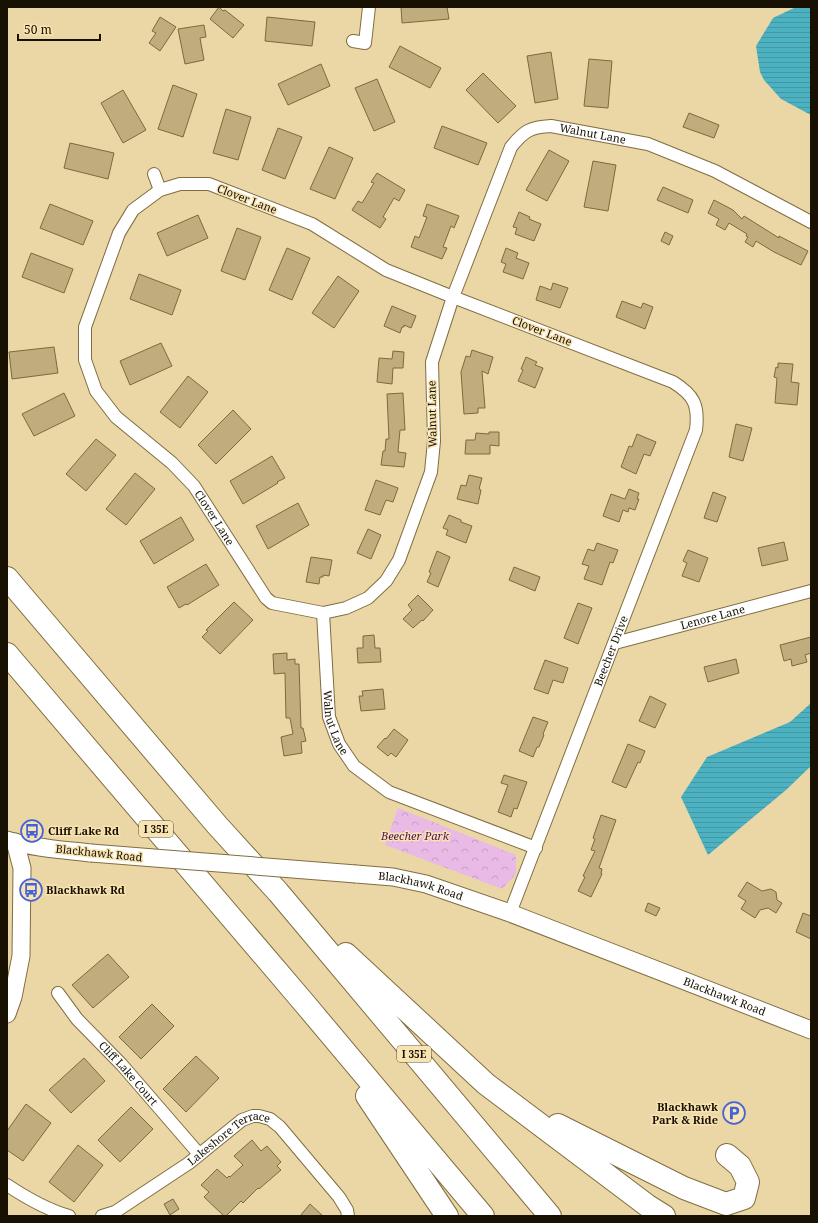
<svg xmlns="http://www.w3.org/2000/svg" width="818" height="1223" font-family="'Noto Serif',serif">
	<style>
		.forest { fill: url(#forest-crowns) }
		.water { fill: url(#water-rules) }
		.building { fill: #c0ad7d; stroke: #7c6a3c }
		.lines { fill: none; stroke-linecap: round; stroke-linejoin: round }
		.street-casing { stroke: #806e40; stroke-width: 14 }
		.secondary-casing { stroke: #806e40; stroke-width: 19 }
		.highway-casing { stroke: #806e40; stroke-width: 24 }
		.street { stroke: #fff; stroke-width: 12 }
		.secondary { stroke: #fff; stroke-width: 17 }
		.highway { stroke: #fff; stroke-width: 22 }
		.secondary-bridge-casing { stroke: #806e40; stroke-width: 19; stroke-linecap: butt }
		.secondary-bridge { stroke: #fff; stroke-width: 17 }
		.labels { text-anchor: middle; stroke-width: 3; stroke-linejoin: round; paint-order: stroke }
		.shield { fill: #f8e4b3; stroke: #5b5036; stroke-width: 1 }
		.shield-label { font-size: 10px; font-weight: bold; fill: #181101 }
		.street-label { font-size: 11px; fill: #181101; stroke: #f8e4b3 }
		.poi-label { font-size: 11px; font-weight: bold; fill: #181101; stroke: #f8e4b3; text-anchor: start }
		.park-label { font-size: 11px; font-style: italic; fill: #510f50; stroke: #f8e4b3 }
	</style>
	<defs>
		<pattern id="forest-crowns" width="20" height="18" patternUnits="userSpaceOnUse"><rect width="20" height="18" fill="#e8bae5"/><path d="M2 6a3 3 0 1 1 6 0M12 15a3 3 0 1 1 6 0" fill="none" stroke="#c69fc3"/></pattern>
		<pattern id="water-rules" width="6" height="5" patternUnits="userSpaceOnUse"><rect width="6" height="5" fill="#4cb1c0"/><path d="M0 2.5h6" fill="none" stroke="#4297a3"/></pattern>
	</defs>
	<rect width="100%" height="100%" fill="#ebd7a6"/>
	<path class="forest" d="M398,808L516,855V874L502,889L385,845Z"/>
	<path class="water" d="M796,7H811V115L781,99L764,80L760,72L756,46L773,18Z
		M811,703V766L786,790L708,855L681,797L707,757L790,722Z"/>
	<path class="building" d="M219,7L223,11L225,10L244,25L233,38L210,19Z
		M401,7H447L449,19L402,23Z
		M160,17L176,27L160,51L149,43L156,33L152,31Z
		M267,17L315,22L312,46L265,41Z
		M204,25L206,37L200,38L204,60L185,64L178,29Z
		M400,46L441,68L430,88L389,67Z
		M551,52L558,99L535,103L527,56Z
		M589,59L612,61L608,108L584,106Z
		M321,64L330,86L288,105L278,84Z
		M483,73L516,106L498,123L466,90Z
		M377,79L395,122L374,131L355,88Z
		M173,85L197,94L183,137L158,129Z
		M123,90L146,130L123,143L101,103Z
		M226,109L251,117L238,160L213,153Z
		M689,113L719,125L714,138L683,127Z
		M442,126L487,143L478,165L434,148Z
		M278,128L302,137L285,179L262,170Z
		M70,143L114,153L108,179L64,168Z
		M329,147L353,158L335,199L310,189Z
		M549,150L569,161L547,201L526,190Z
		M593,161L616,165L608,211L584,207Z
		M377,173L405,190L399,201L394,198L383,217L386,219L380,228L352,210L358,201L362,203L374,183L371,182Z
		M663,187L693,200L688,213L657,200Z
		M714,200L733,210L742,219L744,216L779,238V236L808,251L801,265L774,252L756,241L753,247L745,242L748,237L746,236L747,234L729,223L725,230L716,225L719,219L708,213Z
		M50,204L93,221L83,245L40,228Z
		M427,204L459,216L454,228L451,226L443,247L447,248L442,259L411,247L415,236L419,238L427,217L423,216Z
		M519,212L530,217L529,219L541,224L534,241L515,234L517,228L513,227Z
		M198,215L208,238L167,256L157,233Z
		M237,228L261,237L245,280L221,271Z
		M665,232L673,236L669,245L661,241Z
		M287,248L310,258L292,300L269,290Z
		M506,248L518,253L516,258L529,263L523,279L503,272L506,264L501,262Z
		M31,253L73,269L64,293L22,277Z
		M139,274L181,290L172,315L130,299Z
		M338,276L359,291L334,328L312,313Z
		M553,283L568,288L560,308L536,300L540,286L551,290Z
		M622,301L641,308L643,303L653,307L645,329L616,317Z
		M392,306L416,316L411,328L404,325V327H402L400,333L384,326Z
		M161,343L172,366L130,385L120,361Z
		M54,347L58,373L12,379L9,352Z
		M472,350L493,357L488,374L482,371L485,408H478V413L464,414L461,372L466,356L470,357Z
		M393,351L404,352L403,368H393L392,384L377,382L379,358L392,359Z
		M526,357L537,362L535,365L543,368L535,388L518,381L523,370L521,369Z
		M778,363L793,364L791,382L799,383L797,405L775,403L777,378L774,377L776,367L778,368Z
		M188,376L208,392L180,428L160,412Z
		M64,393L75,416L34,436L22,414Z
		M403,393L405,430H400L398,452L406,453L404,467L381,465L383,451H385L386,439H389L387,394Z
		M233,410L251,429L216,464L198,445Z
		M736,424L752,428L743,461L729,457Z
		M489,432H499V446L490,445V454H465L466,440H475L476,433L489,434Z
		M637,434L656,442L650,456L644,454L636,474L621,467L629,446L632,447Z
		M96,439L116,455L86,491L66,474Z
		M272,456L285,478L277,482L278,483L243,504L230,481Z
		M135,473L155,489L126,525L106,509Z
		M469,475L482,478L479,489L481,490L478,504L457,499L461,485L466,486Z
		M376,480L398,488L393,502L386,500L380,515L365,510Z
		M629,489L639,493L637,499H639L635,510L629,508L628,512L623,510L619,522L603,516L611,494L625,499Z
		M713,492L726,497L717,522L704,518Z
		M298,503L309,525L268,549L256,526Z
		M449,515L461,520V522L472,526L466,543L446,535L448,530L443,528Z
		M181,517L194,540L154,564L140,541Z
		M368,529L381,535L371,559L357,553Z
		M784,542L788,560L762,566L758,548Z
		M597,543L618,550L613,563L610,562L602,585L584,579L589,566L582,564L588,549L594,551Z
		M688,550L708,558L699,582L682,576L687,563L683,561Z
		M437,551L450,557L438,587L427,582L431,573L429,572Z
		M311,557L332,560L329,576L323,575V577H320L319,584L306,582Z
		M206,564L219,585L187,605L186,604L179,608L167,587Z
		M514,567L540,577L535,591L509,580Z
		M418,595L433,610L423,621L422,620L413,628L403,619L412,610L408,605Z
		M234,602L253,620L220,654L202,637L208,631L206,630Z
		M578,603L592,608L578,644L564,638Z
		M374,635L375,648H380L381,662L358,663L357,648H363V636Z
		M811,637V653L805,655L807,662L792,666L791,659L784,661L780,645Z
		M287,653V660L295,659V664H299L301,728H303L306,741L301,742L302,753L284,756L281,737L293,734L290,718H286L285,673L274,674L273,654Z
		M736,659L739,673L708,682L704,667Z
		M545,660L568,668L563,683L553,680L548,694L534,689Z
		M383,689L385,709L361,711L359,696H363L362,691Z
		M650,696L666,704L655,728L639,721Z
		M533,717L548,722L543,734L544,735L539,747H537L533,757L519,751Z
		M394,729L408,740L396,757L391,753L388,756L377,747L385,738L386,739Z
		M628,744L645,751L640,763L638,762L626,788L612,782Z
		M504,775L527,782L517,809L514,808L511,817L498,812L508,785L501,783Z
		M601,815L616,820L599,868L602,869L601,874H602L591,897L578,891L585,877L583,876L595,851L591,850L595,839L593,838Z
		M747,882L762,891L771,889L776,892L777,900L782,903L776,913L768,908L760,910L755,918L741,909L746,901L738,896Z
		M648,903L660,908L656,916L645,911Z
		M803,913L811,916V939L796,932Z
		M108,954L129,977L93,1008L72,985Z
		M152,1004L174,1026L141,1059L119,1037Z
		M196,1056L219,1078L186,1112L163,1089Z
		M84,1058L105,1081L71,1113L49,1090Z
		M26,1104L51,1123L23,1161L7,1150V1131Z
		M131,1107L153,1129L120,1162L98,1140Z
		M252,1140L261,1151L267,1146L281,1162L277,1166L281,1170L259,1189L258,1188L243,1203L241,1201L226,1216H224L204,1197L209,1192L201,1185L217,1169L227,1178L229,1176L230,1177L243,1165L234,1156Z
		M78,1145L103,1165L74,1202L49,1182Z
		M173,1199L179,1209L170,1215L164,1204Z
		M310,1204L323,1216H300Z"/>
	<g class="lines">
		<g class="street-casing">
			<g id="street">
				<path d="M353,41L365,43L369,7"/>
				<path d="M154,174L160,190"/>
				<path id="s1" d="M323,613L329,717L339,744L354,766L389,792L536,848"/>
				<path id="s2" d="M615,643L811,591"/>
				<path id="s3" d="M510,913L696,430C699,405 694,395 673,382L453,297L386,270L312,224L209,184H180L160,190L133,210L119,233L85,327V360L96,391L116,417L172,463L194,486L266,598L272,603L323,613L346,608L368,598L386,581L399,560L431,472L434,441L432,362L453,297L511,147C524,131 530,127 551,126L648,144L715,171L811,222"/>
				<path id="s4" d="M58,993L77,1019L122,1065L199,1154"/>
				<path d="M7,1185C25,1197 48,1210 69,1216"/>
				<path id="s5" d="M102,1216L115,1212L189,1163L242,1120L253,1116H259L270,1119L280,1127L339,1197L347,1210L348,1216"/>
			</g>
		</g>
		<g class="secondary-casing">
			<g id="secondary">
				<path d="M7,840C32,848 65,850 91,853"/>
				<path id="s6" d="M356,874L393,877L426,884L510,913L811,1030"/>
				<path d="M7,1014L13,997L21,956L22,868L15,842"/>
			</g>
		</g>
		<g class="highway-casing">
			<path id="highway" d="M7,578L217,825L278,892L550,1216
				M7,654L305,1004L483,1216
				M346,954L486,1084L648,1206L664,1216
				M367,1096L447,1216
				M558,1125L684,1188L726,1204L744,1198L748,1182L740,1166L727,1155"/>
		</g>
		<use href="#street" class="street"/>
		<use href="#secondary" class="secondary"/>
		<use href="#highway" class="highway"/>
		<g class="secondary-bridge-casing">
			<path id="secondary-bridge" d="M91,853L356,874"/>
		</g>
		<use href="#secondary-bridge" class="secondary-bridge"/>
	</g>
	<defs>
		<g id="bus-ring" transform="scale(1.15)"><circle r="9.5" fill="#f8e4b3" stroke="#4563d6" stroke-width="1.5"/><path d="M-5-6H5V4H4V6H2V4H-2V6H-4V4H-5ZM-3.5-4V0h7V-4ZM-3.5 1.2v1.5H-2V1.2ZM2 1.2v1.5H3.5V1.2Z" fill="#4563d6"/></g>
		<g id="parking-ring" transform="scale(1.15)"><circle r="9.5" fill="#f8e4b3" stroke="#4563d6" stroke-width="1.5"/><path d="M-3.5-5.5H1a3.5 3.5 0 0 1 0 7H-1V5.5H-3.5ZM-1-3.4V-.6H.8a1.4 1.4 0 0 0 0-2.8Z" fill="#4563d6"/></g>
	</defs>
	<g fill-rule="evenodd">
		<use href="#bus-ring" x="32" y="831"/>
		<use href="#bus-ring" x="31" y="890"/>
		<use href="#parking-ring" x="734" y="1113"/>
	</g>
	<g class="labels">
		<g class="shield">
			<rect x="139" y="821" width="34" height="16" rx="3"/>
			<rect x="397" y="1046" width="34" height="16" rx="3"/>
		</g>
		<g class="shield-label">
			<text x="156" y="833">I 35E</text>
			<text x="414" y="1058">I 35E</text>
		</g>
		<g class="street-label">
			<text dy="4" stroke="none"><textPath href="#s3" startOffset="2307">Walnut Lane</textPath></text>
			<text transform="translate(247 199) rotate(21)" y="4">Clover Lane</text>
			<text transform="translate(542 331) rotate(21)" y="4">Clover Lane</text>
			<text transform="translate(432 414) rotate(-91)" y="4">Walnut Lane</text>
			<text dy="4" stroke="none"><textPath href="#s3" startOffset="1532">Clover Lane</textPath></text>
			<text dy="4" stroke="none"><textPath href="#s2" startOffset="101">Lenore Lane</textPath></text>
			<text dy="4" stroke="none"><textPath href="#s3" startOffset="281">Beecher Drive</textPath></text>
			<text dy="4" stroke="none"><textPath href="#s1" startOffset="111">Walnut Lane</textPath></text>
			<text transform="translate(99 853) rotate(6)" y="4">Blackhawk Road</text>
			<text dy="4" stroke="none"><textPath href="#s6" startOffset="66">Blackhawk Road</textPath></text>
			<text dy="4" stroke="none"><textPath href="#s6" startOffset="390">Blackhawk Road</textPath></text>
			<text dy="4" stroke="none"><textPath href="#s4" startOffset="107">Cliff Lake Court</textPath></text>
			<text dy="4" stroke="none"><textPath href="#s5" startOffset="151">Lakeshore Terrace</textPath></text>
		</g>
		<g class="poi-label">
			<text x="48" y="835">Cliff Lake Rd</text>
			<text x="46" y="894">Blackhawk Rd</text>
			<text x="718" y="1111" text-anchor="end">Blackhawk<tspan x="718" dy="13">Park &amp; Ride</tspan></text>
		</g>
		<g class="park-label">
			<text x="415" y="840">Beecher Park</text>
		</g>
	</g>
	<rect width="818" height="1223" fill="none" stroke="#181101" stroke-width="16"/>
	<path d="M18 34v6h82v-6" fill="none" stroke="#181101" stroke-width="2"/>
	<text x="24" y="34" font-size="12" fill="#181101" stroke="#f8e4b3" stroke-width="3" paint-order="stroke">50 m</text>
</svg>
